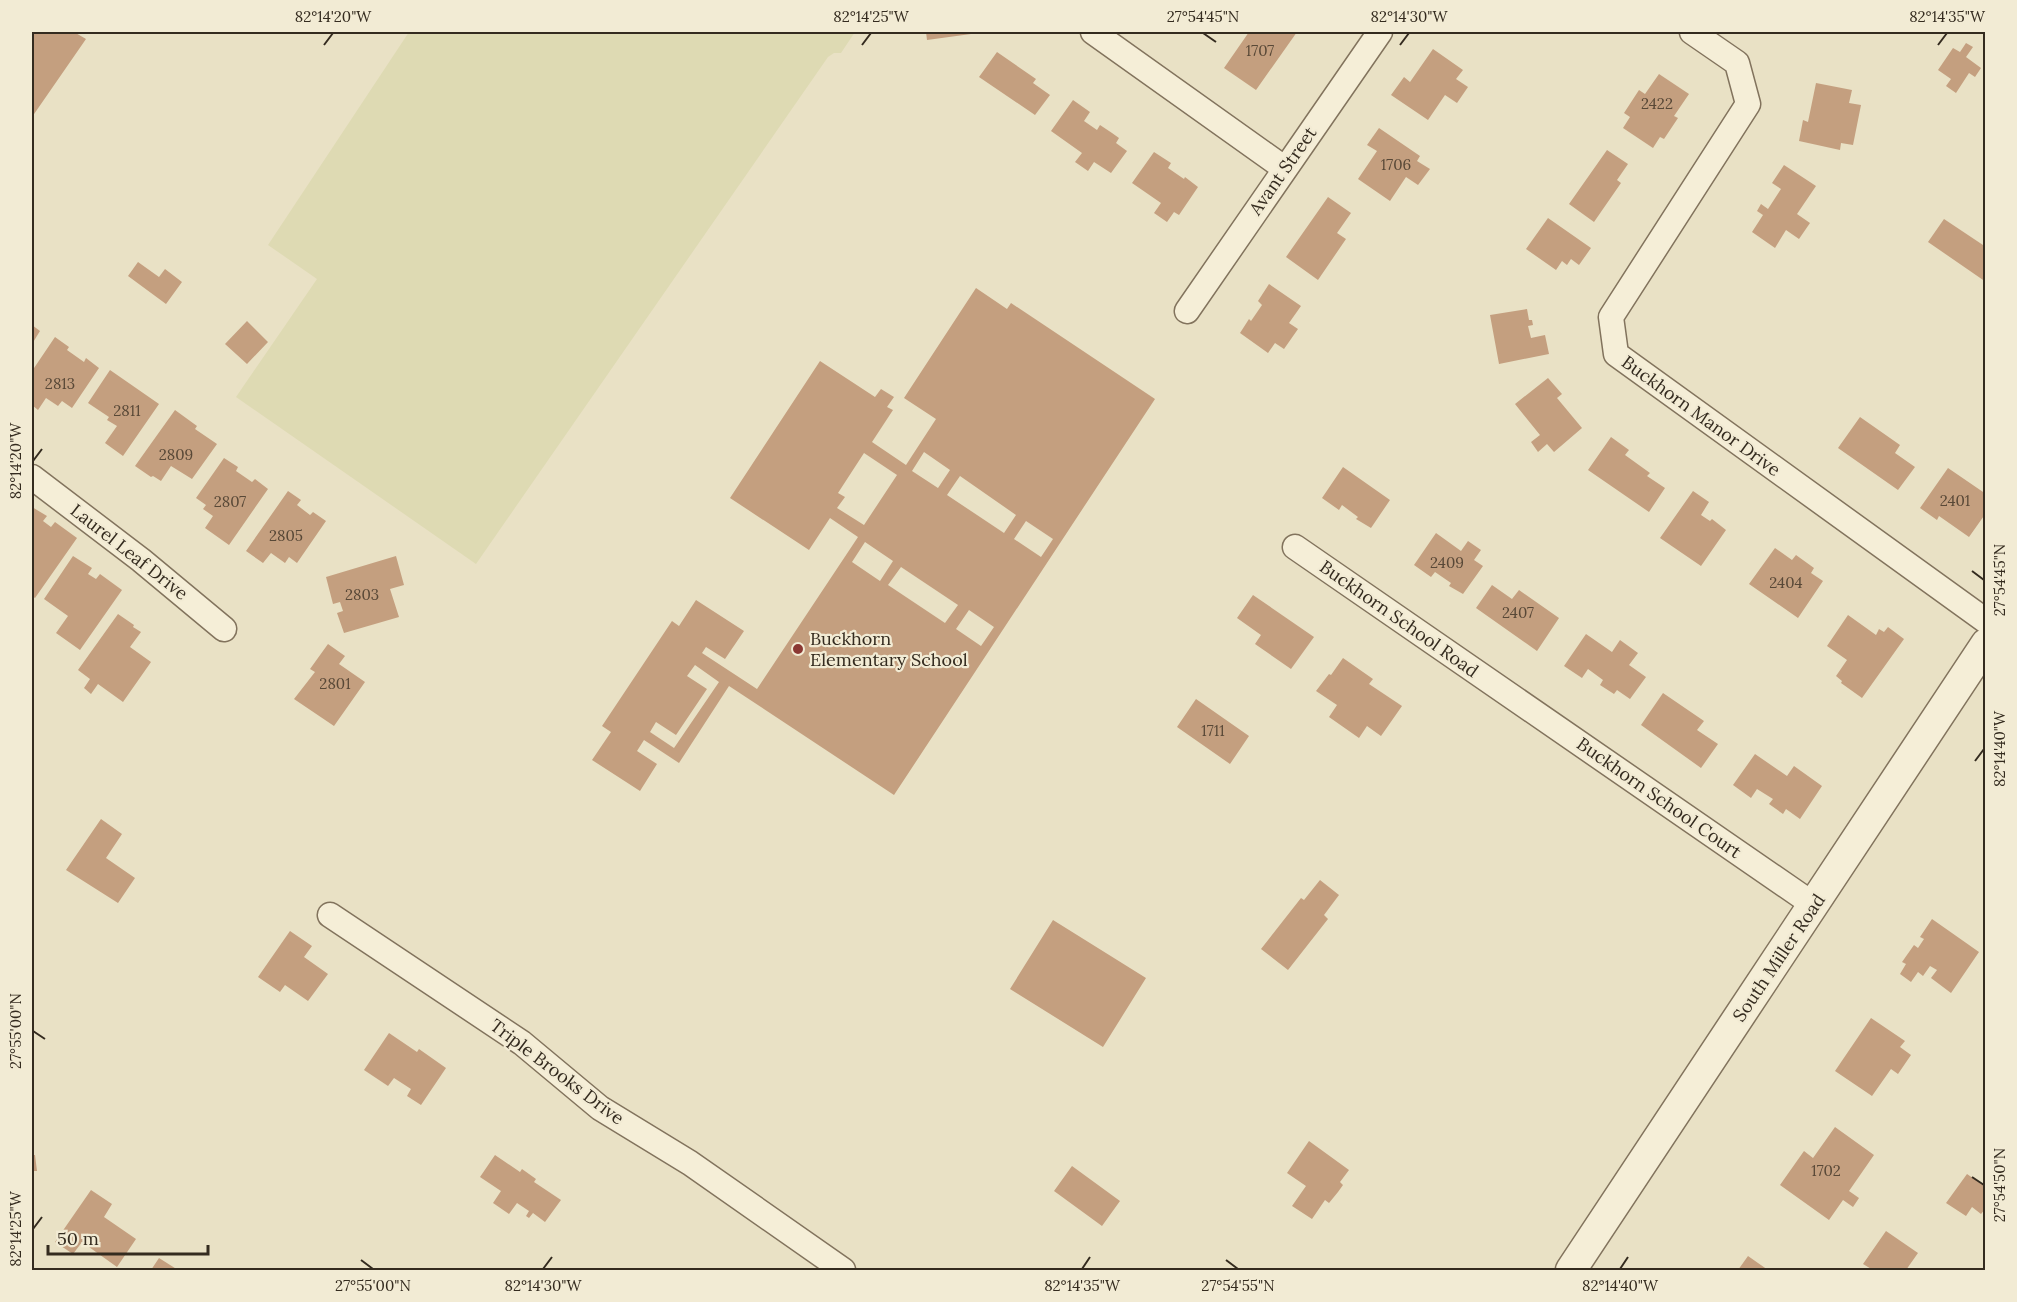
<svg xmlns="http://www.w3.org/2000/svg" width="2017" height="1302" font-family="Lora,serif">
	<style>
		.farmland { fill: #dedab3 }
		.building { fill: #c49f7f; fill-rule: evenodd }
		.lines { fill: none; stroke-linecap: round; stroke-linejoin: round }
		.minor-casing { stroke: #82735d; stroke-width: 27 }
		.tertiary-casing { stroke: #82735d; stroke-width: 33 }
		.minor { stroke: #f5eed7; stroke-width: 24 }
		.tertiary { stroke: #f5eed7; stroke-width: 30 }
		.ticks { fill: none; stroke: #342b1f; stroke-width: 2 }
		.poi-dot { fill: #8b3833; stroke: #f2ebd4; stroke-width: 2 }
		.labels { text-anchor: middle; stroke-width: 4.5; stroke-linejoin: round; paint-order: stroke }
		.number-label { font-size: 15px; fill: #584837 }
		.street-label { font-size: 18px; fill: #342b1f; stroke: #f2ebd4 }
		.poi-label { font-size: 18px; fill: #342b1f; stroke: #f2ebd4; text-anchor: start }
		.neatline { fill: none; stroke: #342b1f; stroke-width: 2 }
		.ticks-label { font-size: 15px; text-anchor: middle; fill: #342b1f }
	</style>
	<rect width="100%" height="100%" fill="#e9e1c5"/>
	<path class="farmland" d="M409,32H855L841,53H834L828,57L476,564L236,397L317,279L268,245Z"/>
	<path class="building" d="M32,32H74L86,39L32,117Z
		M926,32H970L971,34L927,40Z
		M1249,32H1259L1261,33L1262,32H1297L1256,90L1224,68Z
		M1966,43L1973,47L1966,57L1981,68L1975,77L1969,73L1956,93L1946,86L1951,79L1938,70L1953,48L1960,52Z
		M1433,49L1463,70L1456,79L1468,87L1457,103L1445,95L1428,120L1391,95L1404,77L1410,82Z
		M997,52L1036,79L1033,83L1050,95L1035,115L979,77Z
		M1659,74L1689,94L1674,116L1678,118L1664,139L1660,137L1653,148L1623,128L1630,117L1624,113L1639,90L1645,94Z
		M1816,83L1852,90L1849,103L1861,105L1853,145L1841,143L1840,150L1799,141L1803,120L1808,122Z
		M1073,100L1090,112L1084,121L1097,130L1100,125L1112,133L1119,138L1116,143L1127,151L1111,173L1094,162L1088,171L1075,162L1082,153L1051,131Z
		M1379,128L1420,156L1417,161L1430,169L1418,185L1406,177L1390,201L1358,179L1377,151L1367,145Z
		M1607,150L1628,164L1617,180L1621,183L1594,222L1569,204Z
		M1154,152L1171,163L1168,168L1184,179L1185,177L1198,187L1179,215L1174,212L1167,222L1154,213L1161,203L1132,183Z
		M1784,165L1816,186L1797,214L1810,223L1799,239L1786,230L1775,248L1752,232L1763,215L1757,211L1761,204L1768,209L1781,189L1772,183Z
		M1328,197L1351,213L1337,233L1346,239L1318,280L1286,257Z
		M1548,218L1591,248L1579,265L1571,259L1567,265L1562,261L1556,270L1526,249Z
		M1944,219L1986,247V282L1928,242Z
		M138,262L159,277L165,269L182,282L166,304L128,276Z
		M1269,284L1301,306L1289,323L1298,329L1284,349L1275,343L1268,353L1240,333L1249,319L1251,321L1262,305L1258,301Z
		M976,288L1007,309L1011,303L1155,399L894,795L729,686L679,763L644,740L637,751L657,764L640,791L592,760L611,732L602,726L672,621L679,626L696,600L744,631L725,659L706,647L702,653L757,689L858,537L830,518L809,550L730,498L820,361L875,397L881,389L894,397L887,407L893,410L872,442L906,465L936,419L904,398ZM924,452L950,470L938,488L912,471ZM864,453L897,475L864,525L837,508L845,497L838,493ZM960,476L1016,515L1004,533L947,495ZM1026,521L1053,539L1041,557L1014,539ZM865,542L893,561L880,581L852,562ZM901,567L958,605L945,623L888,585ZM969,610L994,627L981,646L956,629ZM695,665L719,682L674,748L650,732L656,722L676,735L707,689L687,676Z
		M1527,309L1529,320H1532L1533,325L1528,326L1531,338L1545,335L1549,354L1499,364L1490,315Z
		M247,321L268,342L247,364L225,344Z
		M32,325L40,331L32,344Z
		M55,337L69,347L67,350L84,362L86,358L99,368L72,408L62,401L58,406L46,398L38,410L32,405V371Z
		M110,370L159,404L123,456L105,443L117,426L107,420L109,417L88,403Z
		M1548,378L1562,394L1557,398L1582,428L1554,452L1547,444L1538,452L1531,442L1540,435L1515,404Z
		M175,410L197,426L195,429L217,444L192,479L171,466L161,481L153,476L151,477L135,466Z
		M1860,417L1900,445L1895,453L1915,467L1898,490L1838,448Z
		M1611,437L1629,450L1625,455L1650,473L1647,476L1665,488L1649,512L1588,470Z
		M224,458L238,467L236,471L252,482L255,479L268,489L229,545L205,528L213,516L203,509L206,505L196,498Z
		M1343,467L1390,500L1371,528L1356,519L1358,517L1342,505L1339,510L1322,498Z
		M1948,468L1986,494V513L1969,537L1939,516L1937,520L1920,508Z
		M288,491L301,500L297,505L310,515L313,512L326,521L297,563L289,557L285,563L271,553L263,563L246,551Z
		M1693,491L1709,502L1701,515L1710,521L1712,519L1726,530L1701,566L1660,538Z
		M32,507L47,516L43,521L51,527L55,522L77,538L35,598L32,596Z
		M1436,533L1461,551L1468,541L1481,550L1474,560L1483,566L1463,594L1449,586L1451,583L1435,572L1431,577L1414,565Z
		M1775,548L1792,560L1796,555L1814,568L1811,573L1823,581L1798,618L1749,584Z
		M73,556L92,568L88,574L96,579L100,574L122,590L80,650L56,633L68,616L44,599Z
		M396,556L404,585L390,589L399,617L344,633L337,613L343,611L340,602L333,604L326,577Z
		M1492,585L1512,599L1519,590L1559,618L1537,651L1476,608Z
		M1253,595L1314,637L1291,669L1255,644L1261,635L1237,618Z
		M118,614L134,625L133,627L141,632L130,647L151,662L123,702L98,684L91,694L84,688L90,679L78,670Z
		M1848,615L1876,635L1879,629L1884,632L1888,627L1904,639L1862,698L1841,683L1842,681L1836,676L1847,660L1827,646Z
		M1586,634L1612,652L1620,640L1638,653L1629,665L1646,677L1630,699L1617,690L1614,694L1600,685L1603,680L1588,669L1582,678L1564,666Z
		M328,644L345,656L339,664L365,682L334,726L294,699L315,672L310,669Z
		M1343,658L1373,679L1369,684L1402,706L1381,736L1367,726L1359,738L1329,717L1337,705L1316,691L1329,674L1331,675Z
		M1663,693L1704,721L1697,730L1718,744L1701,768L1641,725Z
		M1196,699L1249,736L1230,764L1177,727Z
		M1755,754L1787,776L1794,766L1822,786L1800,819L1786,809L1783,814L1769,804L1773,799L1757,789L1751,798L1733,785Z
		M101,819L122,834L106,858L135,878L118,903L66,870Z
		M1320,880L1339,895L1324,915L1328,919L1288,970L1261,949L1301,898L1304,900Z
		M1932,919L1979,952L1951,993L1931,978L1937,970L1930,966L1923,976L1918,972L1911,982L1900,974L1906,964L1902,962L1914,945L1918,948L1924,939L1920,937Z
		M1053,920L1146,978L1103,1047L1010,989Z
		M290,931L312,946L304,957L328,974L308,1001L285,985L280,992L258,977Z
		M1871,1018L1905,1041L1900,1047L1911,1055L1898,1074L1891,1069L1872,1096L1835,1071Z
		M389,1033L417,1052L419,1049L446,1068L421,1105L407,1096L411,1089L394,1078L388,1086L364,1070Z
		M1835,1127L1874,1155L1849,1191L1859,1198L1853,1207L1843,1200L1829,1220L1780,1185L1804,1151L1813,1158Z
		M1309,1141L1349,1170L1340,1182L1343,1185L1338,1192L1329,1203L1325,1200L1312,1219L1292,1206L1306,1186L1287,1173Z
		M32,1155H35L37,1171H32Z
		M495,1155L520,1172L522,1169L536,1179L534,1182L561,1200L545,1222L533,1213L529,1218L526,1216L529,1211L517,1203L509,1214L493,1203L501,1191L480,1177Z
		M1072,1166L1120,1201L1102,1226L1054,1191Z
		M1967,1174L1986,1187V1208L1981,1214L1972,1207L1966,1216L1946,1203Z
		M91,1190L112,1204L104,1217L136,1239L117,1267L82,1242L73,1254L55,1242Z
		M1886,1231L1918,1253L1906,1270H1873L1863,1264Z
		M1748,1256L1768,1270H1738Z
		M159,1258L178,1270H151Z"/>
	<g class="lines">
		<g class="minor-casing">
			<path id="minor" d="M1093,32L1284,168
				M1692,32L1737,63L1748,104L1611,317L1616,354L1986,621
				M1187,311L1380,32
				M32,477L141,560L224,629
				M1295,547L1814,905
				M330,915L522,1043L600,1108L690,1163L843,1270"/>
		</g>
		<g class="tertiary-casing">
			<path id="tertiary" d="M1571,1270L1986,644"/>
		</g>
		<use href="#minor" class="minor"/>
		<use href="#tertiary" class="tertiary"/>
	</g>
	<path class="ticks" d="M1203,33L1216,42M324,45L333,33M862,45L871,33M1400,45L1409,33M1938,45L1947,33M33,461L42,449M1972,571L1984,580M1975,761L1984,749M33,1031L45,1039M1972,1177L1984,1185M33,1229L42,1217M361,1260L373,1269M1226,1260L1238,1269M543,1269L552,1257M1082,1269L1090,1257M1620,1269L1628,1257"/>
	<circle class="poi-dot" cx="798" cy="649" r="6"/>
	<g class="labels">
		<g class="number-label">
			<text x="1260" y="56">1707</text>
			<text x="1657" y="109">2422</text>
			<text x="1396" y="170">1706</text>
			<text x="60" y="389">2813</text>
			<text x="127" y="416">2811</text>
			<text x="176" y="460">2809</text>
			<text x="1955" y="506">2401</text>
			<text x="230" y="507">2807</text>
			<text x="286" y="541">2805</text>
			<text x="1447" y="568">2409</text>
			<text x="1786" y="588">2404</text>
			<text x="362" y="600">2803</text>
			<text x="1518" y="618">2407</text>
			<text x="335" y="689">2801</text>
			<text x="1213" y="736">1711</text>
			<text x="1826" y="1176">1702</text>
		</g>
		<g class="street-label">
			<text transform="translate(1283 171) rotate(-55)" y="6">Avant Street</text>
			<text transform="translate(1701 416) rotate(36)" y="6">Buckhorn Manor Drive</text>
			<text transform="translate(129 552) rotate(38)" y="6">Laurel Leaf Drive</text>
			<text transform="translate(1399 619) rotate(35)" y="6">Buckhorn School Road</text>
			<text transform="translate(1659 798) rotate(35)" y="6">Buckhorn School Court</text>
			<text transform="translate(1779 958) rotate(-56)" y="6">South Miller Road</text>
			<text transform="translate(557 1072) rotate(37)" y="6">Triple Brooks Drive</text>
		</g>
		<g class="poi-label">
			<text x="810" y="645">Buckhorn<tspan x="810" dy="21">Elementary School</tspan></text>
		</g>
	</g>
	<rect width="2017" height="1302" fill="none" stroke="#f2ebd4" stroke-width="66"/>
	<path d="M48 1245v9h160v-9" fill="none" stroke="#342b1f" stroke-width="3"/>
	<text x="57" y="1245" font-size="18" fill="#342b1f" stroke="#f2ebd4" stroke-width="4.5" paint-order="stroke">50 m</text>
	<rect x="33" y="33" width="1951" height="1236" class="neatline"/>
	<g class="ticks-label">
		<text x="333" y="22">82°14'20"W</text>
		<text x="871" y="22">82°14'25"W</text>
		<text x="1203" y="22">27°54'45"N</text>
		<text x="1409" y="22">82°14'30"W</text>
		<text x="1947" y="22">82°14'35"W</text>
		<text transform="translate(16 461) rotate(-90)" y="5">82°14'20"W</text>
		<text transform="translate(2000 580) rotate(-90)" y="5">27°54'45"N</text>
		<text transform="translate(2000 749) rotate(-90)" y="5">82°14'40"W</text>
		<text transform="translate(16 1031) rotate(-90)" y="5">27°55'00"N</text>
		<text transform="translate(2000 1185) rotate(-90)" y="5">27°54'50"N</text>
		<text transform="translate(16 1229) rotate(-90)" y="5">82°14'25"W</text>
		<text x="373" y="1291">27°55'00"N</text>
		<text x="543" y="1291">82°14'30"W</text>
		<text x="1082" y="1291">82°14'35"W</text>
		<text x="1238" y="1291">27°54'55"N</text>
		<text x="1620" y="1291">82°14'40"W</text>
	</g>
</svg>
